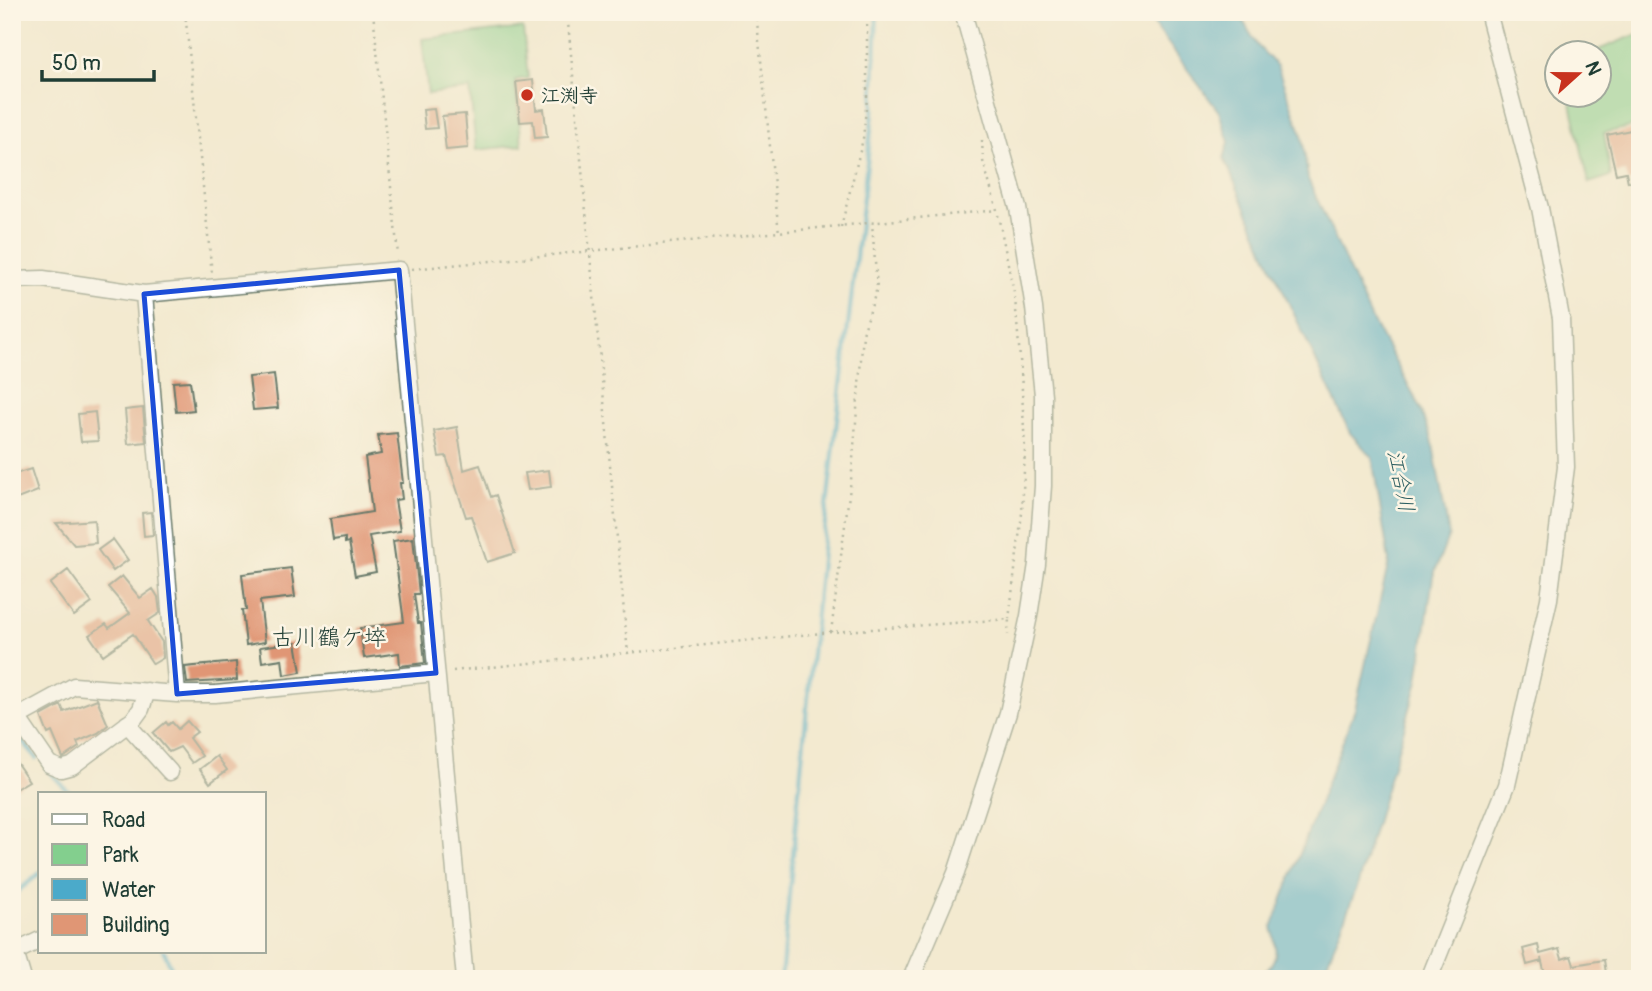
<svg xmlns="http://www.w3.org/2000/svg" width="1652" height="991" font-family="Pangolin,'Klee One',sans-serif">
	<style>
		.green { fill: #83cf8e; stroke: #518661; stroke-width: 2 }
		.water { fill: #4baaca; stroke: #35747f; stroke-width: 2 }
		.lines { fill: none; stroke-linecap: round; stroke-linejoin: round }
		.stream { stroke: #4baaca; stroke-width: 4.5 }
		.building { fill: #e09675 }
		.minor-casing { stroke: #697a6b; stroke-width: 19 }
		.path { stroke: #697a6b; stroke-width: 2.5; stroke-dasharray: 2 5; stroke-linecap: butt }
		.minor { stroke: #fff; stroke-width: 16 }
		.marked { fill: none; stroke: #1d4ed8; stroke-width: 5; stroke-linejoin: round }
		.poi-dot { fill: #c8321e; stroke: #fcf5e5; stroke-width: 2.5 }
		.labels { text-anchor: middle; stroke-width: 5; stroke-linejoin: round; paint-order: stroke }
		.poi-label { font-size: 19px; font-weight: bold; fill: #1f3d34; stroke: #fcf5e5; text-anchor: start }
		.water-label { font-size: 21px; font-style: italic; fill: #2c5e61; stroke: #fcf5e5 }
		.quarter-label { font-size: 23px; fill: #1f3d34; stroke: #fcf5e5 }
	</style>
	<rect width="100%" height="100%" fill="#fcf5e5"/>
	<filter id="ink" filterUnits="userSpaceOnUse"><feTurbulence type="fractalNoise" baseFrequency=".0143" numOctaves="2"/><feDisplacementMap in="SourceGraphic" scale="14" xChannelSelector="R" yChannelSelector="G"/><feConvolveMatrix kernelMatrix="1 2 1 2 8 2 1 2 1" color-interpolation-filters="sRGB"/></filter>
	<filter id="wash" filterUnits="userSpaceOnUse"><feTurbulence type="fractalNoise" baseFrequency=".00686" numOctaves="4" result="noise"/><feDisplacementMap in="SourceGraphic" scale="28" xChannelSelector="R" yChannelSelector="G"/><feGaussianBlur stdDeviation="1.57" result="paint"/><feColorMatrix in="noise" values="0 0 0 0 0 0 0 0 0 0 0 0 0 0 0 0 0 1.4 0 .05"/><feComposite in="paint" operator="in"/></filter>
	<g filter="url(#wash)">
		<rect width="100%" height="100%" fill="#f3ead0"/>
		<path class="green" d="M523,28L528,78L515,80L522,145L476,150L470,89L428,94L422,39Z
			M1640,33V125L1604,133L1611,176L1589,183L1569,95L1600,94V52H1593Z"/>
		<path class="water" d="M1145,12H1238L1257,45L1277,66L1302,135L1308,179L1372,320L1416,399L1432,439L1449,535L1433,577L1418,682L1357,887L1321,979H1256C1280,961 1277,954 1272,927L1355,709L1389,561L1372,457L1350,433L1269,261L1224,158L1229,142L1219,112Z"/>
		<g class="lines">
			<path class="stream" d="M15,731L36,758
				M47,769L70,793
				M12,896L40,873
				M12,919L19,942
				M164,951L176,979
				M781,979L823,540L873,112L877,12"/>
		</g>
		<g id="blocks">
			<path class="building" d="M533,80L536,110L544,109L547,137L535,138L533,121L520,122L516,82Z
				M434,109L437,128L425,129L423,110Z
				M465,114L468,148L446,150L442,116Z
				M1640,128V179L1628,182L1626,172L1616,174L1607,135Z
				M274,374L278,408L253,410L249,377Z
				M190,381L194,410L176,412L173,382Z
				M143,408L146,442L128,444L125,410Z
				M95,412L98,441L81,442L78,414Z
				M457,427L464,470L480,465L491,497L496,495L515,553L487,562L471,516L466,517L446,456L439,457L434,431Z
				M397,433L403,483H400L402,499L395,500L400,531L369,536L376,572L355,576L349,542L345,543V538L333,540L330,519L372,512L365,457L381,454L378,435Z
				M31,469L38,491L12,501V475Z
				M549,470L551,487L528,490L525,473Z
				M151,512L153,535L144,536L142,513Z
				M94,520L96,543L74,545L56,523Z
				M413,538L419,594H414L418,623H421L425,663L400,666L399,653L364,658L360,628L404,622L393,541Z
				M113,539L128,560L113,571L98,550Z
				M291,568L295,597L260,601L265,642L246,645L242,610H246L242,574Z
				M68,570L92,603L74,616L50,584Z
				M122,576L140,598L153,589L158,597L160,613L148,621L162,642L163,658L153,664L133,634L103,655L89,635L106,624L109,628L130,613L108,587Z
				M296,642L301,672L284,675L282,659L262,662L260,647Z
				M236,662L237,680L187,683L185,667Z
				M97,699L108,725L98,733L77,742L79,747L63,758L52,732L48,734L41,716L61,705L64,712Z
				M187,721L197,732L189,738L202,756L192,763L180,747L169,752L153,733L166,722L168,725L172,722L178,729Z
				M12,756L29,781L12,791Z
				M217,756L227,770L210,783L200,769Z
				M1538,945L1540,954L1559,949L1562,959L1571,956L1574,965L1604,960L1606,973L1571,979H1546L1541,958L1542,961L1527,965L1523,949Z"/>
		</g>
	</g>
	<g filter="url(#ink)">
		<use href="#blocks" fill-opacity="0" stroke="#697a6b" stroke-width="2"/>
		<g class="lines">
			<g class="minor-casing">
				<path id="minor" d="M12,280L43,279L144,294L399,270L465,979
					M144,294L177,694
					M17,717L49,764L61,769L72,766L133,720L141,709L147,691
					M12,720L74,686L177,694H215L436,673
					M127,724L170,772
					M12,942L23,979
					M15,952L40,940
					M911,979L956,873L1008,713L1029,616L1037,564L1043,486V395L1034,308L1018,208L963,12
					M1429,979L1507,785L1549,599L1566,467L1561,318L1540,208L1488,12"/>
			</g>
			<path class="path" d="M185,12L212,274
				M373,12L398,255
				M567,12L628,654
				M756,12L779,233
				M982,140L983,161L997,210L1015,298L1021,371L1025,449L1022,513L1009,619
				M12,206L18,265
				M841,227L863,139L867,98V12
				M412,269L997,210
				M831,632L852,472L863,334L877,288L872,223
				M453,671L831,632L1009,619L1008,635"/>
			<use href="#minor" class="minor"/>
		</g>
	</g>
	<path d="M0 0H1652V991H0ZM399,270L436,673L177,694L144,294Z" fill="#f3ead0" fill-opacity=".55" fill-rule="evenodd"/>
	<path class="marked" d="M399,270L436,673L177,694L144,294Z"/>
	<circle class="poi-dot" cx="527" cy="95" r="7"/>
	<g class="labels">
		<g class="poi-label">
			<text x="541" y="102">江渕寺</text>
		</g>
		<g class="water-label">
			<text transform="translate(1401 481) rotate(79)" y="7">江合川</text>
		</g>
		<g class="quarter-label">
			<text x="329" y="645">古川鶴ケ埣</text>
		</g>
	</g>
	<rect width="1652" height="991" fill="none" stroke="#fcf5e5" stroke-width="42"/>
	<rect x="38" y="792" width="228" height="161" fill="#fcf5e5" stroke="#a4ab9e" stroke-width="2"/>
	<rect x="52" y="814" width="35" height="10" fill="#ffffff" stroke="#a4ab9e" stroke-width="2"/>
	<text x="102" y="827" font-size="21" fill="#1f3d34">Road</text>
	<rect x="52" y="844" width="35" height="21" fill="#83cf8e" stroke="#a4ab9e" stroke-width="2"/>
	<text x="102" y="862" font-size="21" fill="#1f3d34">Park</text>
	<rect x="52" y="879" width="35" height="21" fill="#4baaca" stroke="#a4ab9e" stroke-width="2"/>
	<text x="102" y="897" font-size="21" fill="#1f3d34">Water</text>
	<rect x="52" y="914" width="35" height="21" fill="#e09675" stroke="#a4ab9e" stroke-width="2"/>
	<text x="102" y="932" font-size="21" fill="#1f3d34">Building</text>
	<g transform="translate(1578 74) rotate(69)"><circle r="33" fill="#fcf5e5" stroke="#a4ab9e" stroke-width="2"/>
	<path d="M0-5L12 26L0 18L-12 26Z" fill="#c8321e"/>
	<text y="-10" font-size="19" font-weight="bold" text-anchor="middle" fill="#1f3d34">N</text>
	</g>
	<path d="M42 70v10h112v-10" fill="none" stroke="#1f3d34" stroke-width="3.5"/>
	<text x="52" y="70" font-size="21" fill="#1f3d34" stroke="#fcf5e5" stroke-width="5" paint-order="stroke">50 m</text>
</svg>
